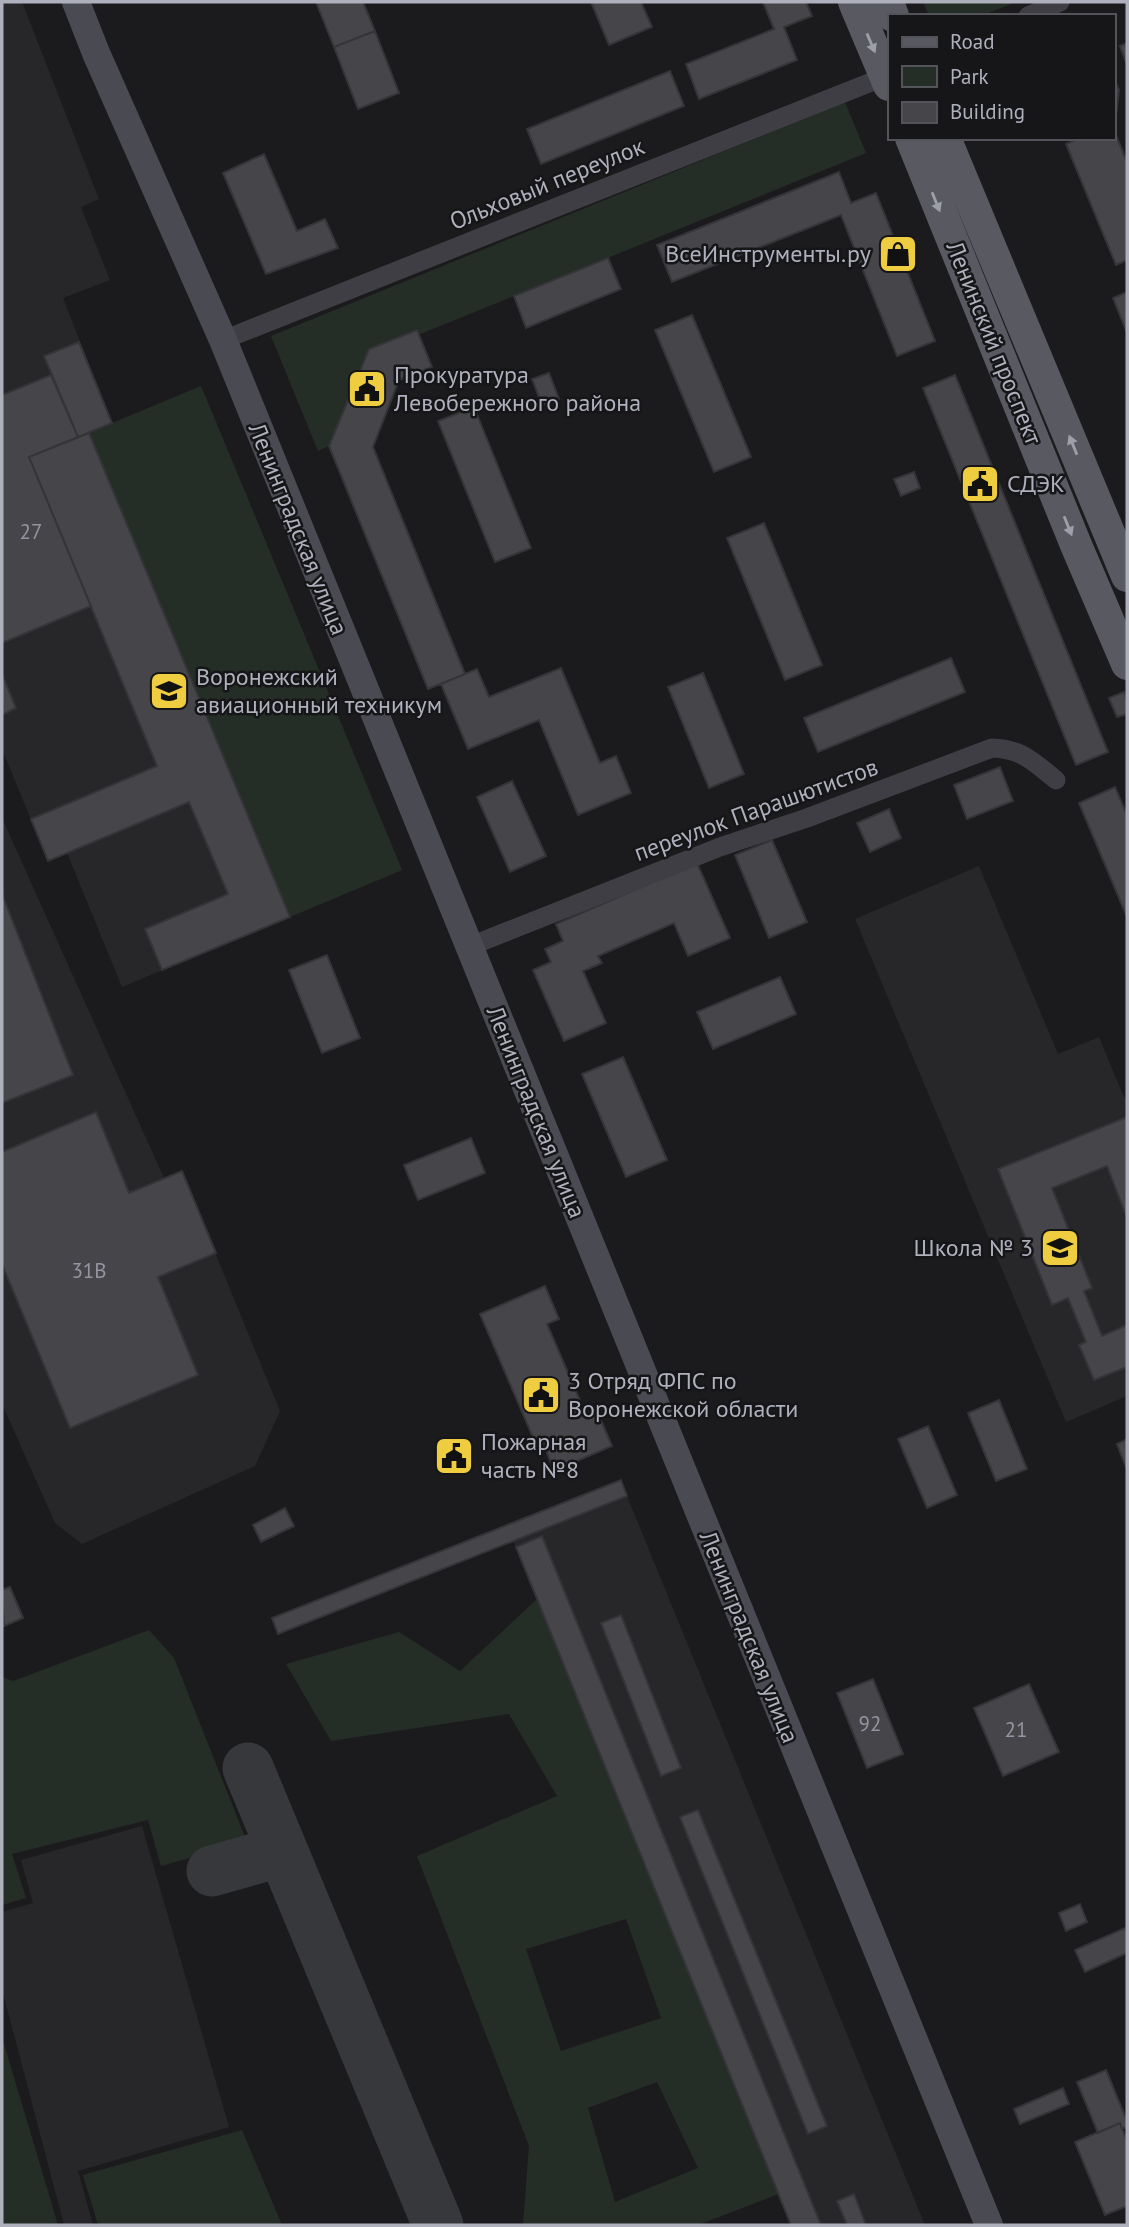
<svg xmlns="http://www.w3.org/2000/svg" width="1129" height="2227" font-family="'PT Sans',sans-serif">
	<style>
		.built { fill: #27272a }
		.green { fill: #252d27; fill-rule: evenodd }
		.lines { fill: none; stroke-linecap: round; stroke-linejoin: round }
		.taxiway { stroke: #37383c; stroke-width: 51 }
		.building { fill: #45454a; stroke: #353539; stroke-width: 2 }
		.street { stroke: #3e3e44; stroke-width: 19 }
		.secondary { stroke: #4a4b52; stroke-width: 28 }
		.primary { stroke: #585961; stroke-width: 32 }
		.oneway { fill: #9d9faa }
		.labels { text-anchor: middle; stroke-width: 5; stroke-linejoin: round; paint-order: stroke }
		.number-label { font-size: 21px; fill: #9495a0 }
		.street-label { font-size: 24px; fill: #aeb0bc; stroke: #161618 }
		.poi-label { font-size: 24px; fill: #aeb0bc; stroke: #161618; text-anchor: start }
	</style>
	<rect width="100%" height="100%" fill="#1b1b1d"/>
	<path class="built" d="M2,2H22L99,199L81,207L110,280L63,298L112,423L201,386L402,870L122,987L67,853L48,861L2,749Z
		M2,818L164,1178L182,1172L280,1411L255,1466L82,1544L55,1523L2,1404Z
		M979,866L1058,1054L1099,1037L1123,1095L1127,1100V1396L1066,1422L855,919Z
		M627,1496L925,2225H791L513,1541Z
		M142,1826L229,2127L78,2171L93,2225H64L2,1989V1912L33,1903L21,1860Z"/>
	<path class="green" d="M923,2H1013L1014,3L981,16H929Z
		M845,102L866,153L418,335L416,330L369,349L329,446L318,451L271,336Z
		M201,386L402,870L290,917L89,433Z
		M537,1599L779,2194L698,2225H523L529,2146L417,1856L557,1796L509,1714L331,1741L286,1664L399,1632L460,1671ZM626,1919L661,2018L561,2051L526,1949ZM657,2082L698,2168L615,2202L588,2108Z
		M149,1630L174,1658L247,1842L161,1866L148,1820L12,1854L26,1898L2,1905V1677L13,1681Z
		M2,2037L58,2225H2Z
		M242,2130L282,2225H98L83,2175Z"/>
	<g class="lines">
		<path class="taxiway" d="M248,1768L438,2225
			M212,1871L282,1851"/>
	</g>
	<path class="building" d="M316,2H363L375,31L334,47Z
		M591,2H641L652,27L609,45Z
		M763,2H806L812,16L784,27L797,60L699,99L686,64L774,29Z
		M375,31L399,93L358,109L334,47Z
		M1127,43V65L1120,46Z
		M670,71L684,106L541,164L527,129Z
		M1113,77L1119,90L1116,115L1113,114Z
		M1113,128L1127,162V260L1116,265L1066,144L1080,138H1113Z
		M264,154L297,231L325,219L338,248L266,274L223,173Z
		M839,172L851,203L876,193L935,341L897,356L841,215L672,282L657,245Z
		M608,258L621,289L526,328L514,296Z
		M1127,292V333L1113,298Z
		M692,315L751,457L714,472L655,330Z
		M417,330L432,367L399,380L373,447L465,674L428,689L329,446L369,349Z
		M79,342L112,423L78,437L44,356Z
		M549,373L559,399L542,405L532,379Z
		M51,375L78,437L29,457L91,606L2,643V395Z
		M955,375L1108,752L1076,765L923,388Z
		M474,407L531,548L495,562L438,421Z
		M89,433L290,917L162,970L145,929L228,894L189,802L48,861L31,819L157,766L29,457Z
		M914,472L920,488L901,496L894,479Z
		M764,523L822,665L785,680L727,538Z
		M951,658L965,692L818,752L804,718Z
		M561,668L600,763L616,756L631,793L578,815L539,720L468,749L441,684L477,669L489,697Z
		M703,673L744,774L709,788L668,687Z
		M2,674L16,708L2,715Z
		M1124,692L1127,700V714L1117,717L1109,698Z
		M1000,767L1013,801L967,819L954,785Z
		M512,781L546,856L510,872L477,797Z
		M1115,787L1127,815V917L1079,803Z
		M889,809L901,838L870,852L857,823Z
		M772,840L807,922L769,938L735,855Z
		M697,863L730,938L688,956L674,923L598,956L602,963L583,971L606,1023L564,1041L533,970L551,962L545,949L563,941L556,924Z
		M2,894L73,1075L2,1103Z
		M327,955L360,1038L322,1053L289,970Z
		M780,977L796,1014L713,1049L697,1012Z
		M623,1057L667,1160L626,1177L582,1074Z
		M96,1112L129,1193L182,1171L216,1253L158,1277L198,1375L70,1428L2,1264V1152Z
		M1127,1117V1218L1107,1166L1052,1188L1092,1288L1084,1291L1102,1336L1127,1325V1367L1094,1380L1079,1345L1086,1342L1068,1298L1052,1305L998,1169Z
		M471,1138L485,1173L418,1200L404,1165Z
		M545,1286L559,1319L547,1324L587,1417L598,1413L612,1446L554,1471L541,1437L534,1440L480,1314Z
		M999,1400L1027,1469L996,1481L968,1413Z
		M928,1426L957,1495L927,1508L898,1439Z
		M1127,1439V1470L1117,1444Z
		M621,1480L627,1496L278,1634L272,1618Z
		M285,1508L294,1526L261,1542L253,1525Z
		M542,1536L821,2225H791L516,1547Z
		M10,1587L23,1618L4,1626L2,1590Z
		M621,1615L681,1768L661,1776L601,1623Z
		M873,1679L903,1754L867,1768L837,1693Z
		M1029,1684L1059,1752L1003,1776L974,1708Z
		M698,1810L827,2126L808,2134L680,1817Z
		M1080,1904L1087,1922L1066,1931L1059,1913Z
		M1125,1928L1127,1933V1953L1085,1972L1075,1950Z
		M1106,2070L1127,2121V2127L1122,2129L1120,2123L1098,2133L1077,2082Z
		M1063,2088L1069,2104L1020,2124L1014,2109Z
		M1120,2123L1127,2141V2206L1105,2215L1075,2142Z
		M854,2194L866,2225H847L837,2201Z"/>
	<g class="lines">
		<path class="street" d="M1028,16L1060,2
			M223,340L889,75
			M468,947L720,847L807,818L992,748C1022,749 1034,762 1056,780"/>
		<path class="secondary" d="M76,2L96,53L223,340L989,2225"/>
		<path class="primary" d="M854,2L889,85
			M888,2L893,16
			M911,138L1076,545L1127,664
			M945,138L1127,576"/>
	</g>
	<defs><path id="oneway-solid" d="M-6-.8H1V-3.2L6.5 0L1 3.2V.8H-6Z" transform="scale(1.75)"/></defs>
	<g class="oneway">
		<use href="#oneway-solid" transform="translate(871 43) rotate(67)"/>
		<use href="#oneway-solid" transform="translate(936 202) rotate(68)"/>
		<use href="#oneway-solid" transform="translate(1073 445) rotate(-112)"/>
		<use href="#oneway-solid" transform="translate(1068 526) rotate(68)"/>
	</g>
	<defs>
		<g id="shop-square" transform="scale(2.0125)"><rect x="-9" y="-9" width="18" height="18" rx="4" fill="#efcd41" stroke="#161618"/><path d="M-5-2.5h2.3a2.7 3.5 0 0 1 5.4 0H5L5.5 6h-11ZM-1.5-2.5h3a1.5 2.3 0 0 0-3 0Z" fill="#111"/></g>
		<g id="civic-square" transform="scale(2.0125)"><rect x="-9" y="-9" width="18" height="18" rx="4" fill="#efcd41" stroke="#161618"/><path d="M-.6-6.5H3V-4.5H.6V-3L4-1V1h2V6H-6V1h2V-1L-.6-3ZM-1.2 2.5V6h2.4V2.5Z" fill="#111"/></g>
		<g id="university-square" transform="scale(2.0125)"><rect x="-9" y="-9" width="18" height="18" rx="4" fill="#efcd41" stroke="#161618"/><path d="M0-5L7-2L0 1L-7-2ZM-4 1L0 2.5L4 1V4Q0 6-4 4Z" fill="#111"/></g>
		<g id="school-square" transform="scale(2.0125)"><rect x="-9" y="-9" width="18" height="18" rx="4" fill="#efcd41" stroke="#161618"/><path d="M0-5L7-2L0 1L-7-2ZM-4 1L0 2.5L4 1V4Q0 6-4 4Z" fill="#111"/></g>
	</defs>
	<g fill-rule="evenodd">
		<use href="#shop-square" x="898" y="254"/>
		<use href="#civic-square" x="367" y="389"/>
		<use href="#civic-square" x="980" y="484"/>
		<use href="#university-square" x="169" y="691"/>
		<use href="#school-square" x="1060" y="1248"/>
		<use href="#civic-square" x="541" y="1395"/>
		<use href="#civic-square" x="454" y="1456"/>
	</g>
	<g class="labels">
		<g class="number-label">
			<text x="31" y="539">27</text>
			<text x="89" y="1278">31В</text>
			<text x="870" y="1731">92</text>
			<text x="1016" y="1737">21</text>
		</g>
		<g class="street-label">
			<text transform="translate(547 184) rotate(-22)" y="8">Ольховый переулок</text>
			<text transform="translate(994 343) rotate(68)" y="8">Ленинский проспект</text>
			<text transform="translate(298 529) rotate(68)" y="8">Ленинградская улица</text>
			<text transform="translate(756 810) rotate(-20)" y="8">переулок Парашютистов</text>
			<text transform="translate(536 1112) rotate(68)" y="8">Ленинградская улица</text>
			<text transform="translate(749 1637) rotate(68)" y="8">Ленинградская улица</text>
		</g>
		<g class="poi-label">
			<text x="871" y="262" text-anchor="end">ВсеИнструменты.ру</text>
			<text x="394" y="383">Прокуратура<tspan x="394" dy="28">Левобережного района</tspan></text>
			<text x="1007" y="492">СДЭК</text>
			<text x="196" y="685">Воронежский<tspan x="196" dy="28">авиационный техникум</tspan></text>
			<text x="1033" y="1256" text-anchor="end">Школа № 3</text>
			<text x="568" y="1389">3 Отряд ФПС по<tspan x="568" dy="28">Воронежской области</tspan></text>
			<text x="481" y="1450">Пожарная<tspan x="481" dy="28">часть №8</tspan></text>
		</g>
	</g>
	<rect width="1129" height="2227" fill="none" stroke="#aeb0bc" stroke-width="7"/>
	<rect x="888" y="14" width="228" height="126" fill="#161618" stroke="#53545a" stroke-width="2"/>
	<rect x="902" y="37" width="35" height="10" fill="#585961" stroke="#53545a" stroke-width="2"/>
	<text x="950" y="49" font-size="21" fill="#aeb0bc">Road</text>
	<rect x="902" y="66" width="35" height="21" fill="#252d27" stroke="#53545a" stroke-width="2"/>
	<text x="950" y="84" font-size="21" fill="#aeb0bc">Park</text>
	<rect x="902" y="102" width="35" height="21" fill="#45454a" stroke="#53545a" stroke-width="2"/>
	<text x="950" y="119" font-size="21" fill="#aeb0bc">Building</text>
</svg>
